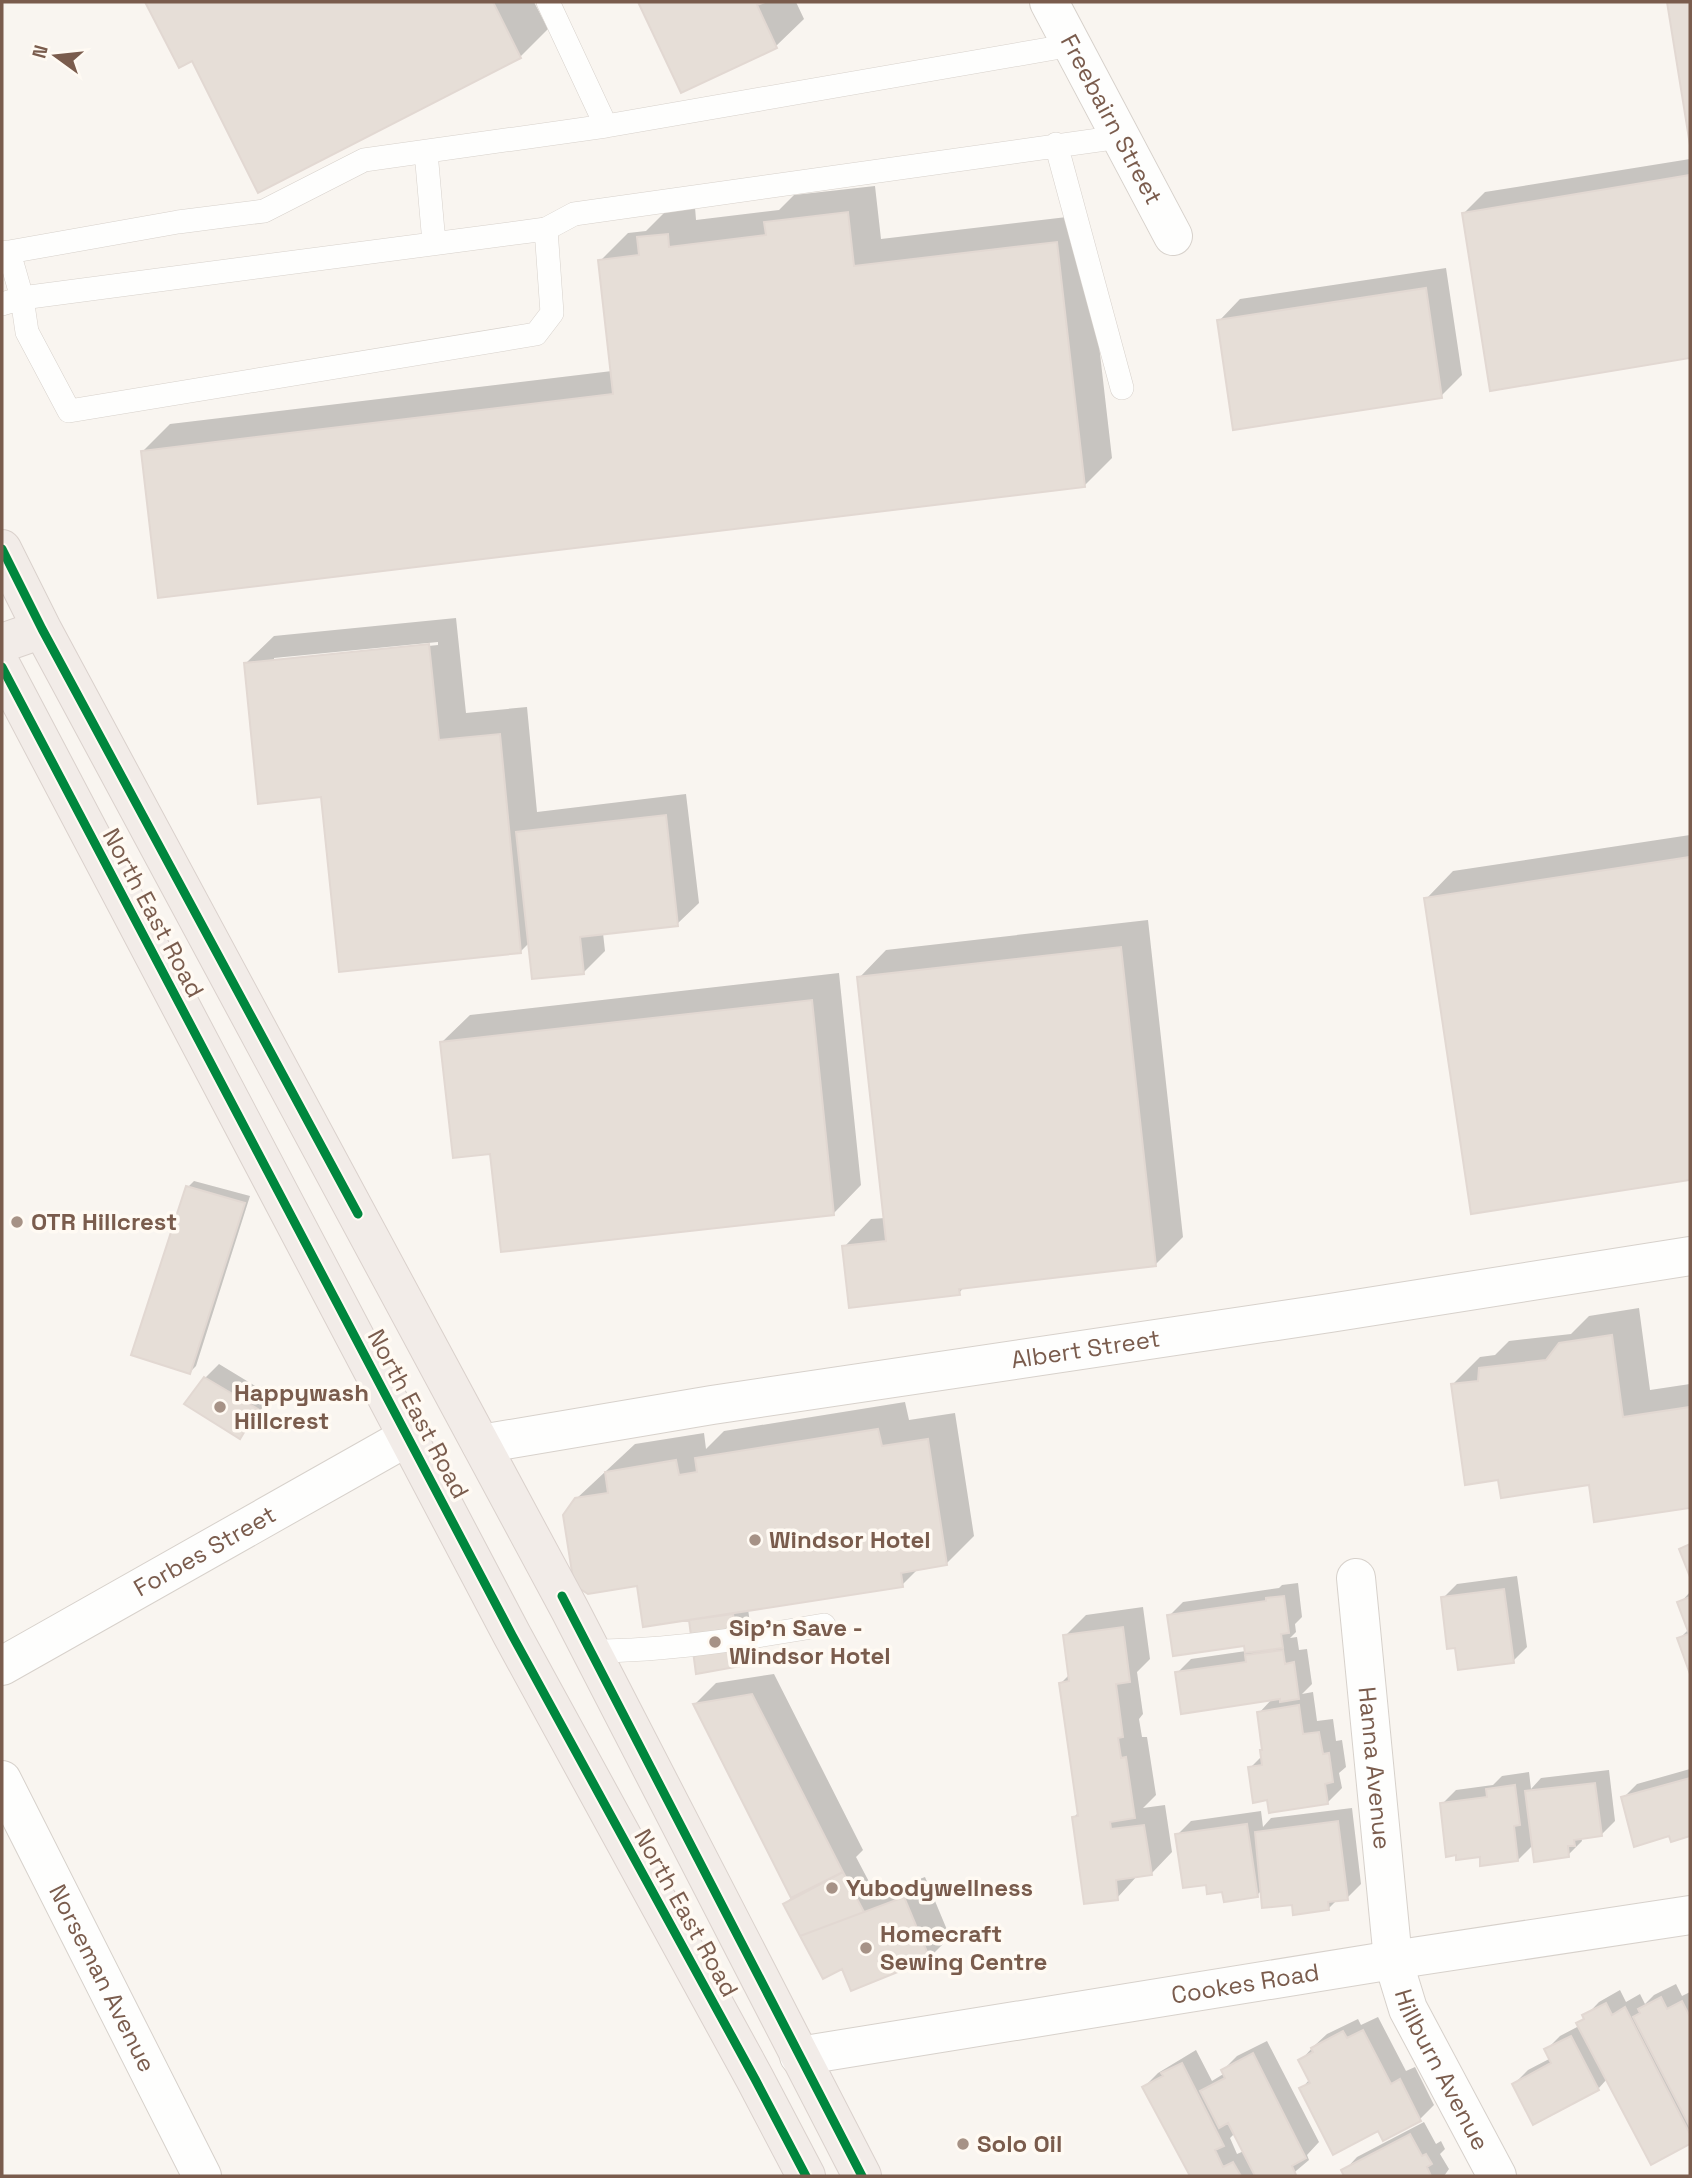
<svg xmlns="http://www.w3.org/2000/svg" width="1692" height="2178" font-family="'Space Grotesk',sans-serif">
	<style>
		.shadow { fill: #0003; fill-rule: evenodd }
		.building { fill: #e6ded7; stroke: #e2d8d2; stroke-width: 2 }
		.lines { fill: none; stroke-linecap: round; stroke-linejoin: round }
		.service-casing { stroke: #d7d1cb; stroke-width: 24 }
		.minor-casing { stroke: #d7d1cb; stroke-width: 40 }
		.trunk-casing { stroke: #dad1cc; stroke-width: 40 }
		.service { stroke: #fefefd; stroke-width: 23 }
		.minor { stroke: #fefefd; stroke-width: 38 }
		.trunk { stroke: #f2ece8; stroke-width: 38 }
		.cycleway-casing { stroke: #fffaf3; stroke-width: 13 }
		.cycleway { stroke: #00873e; stroke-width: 9 }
		.poi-dot { fill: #a69286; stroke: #fffaf3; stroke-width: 2.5 }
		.labels { text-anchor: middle; stroke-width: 7; stroke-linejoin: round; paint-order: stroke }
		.street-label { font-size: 24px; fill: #7a5c4d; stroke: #fffaf3 }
		.poi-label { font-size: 24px; font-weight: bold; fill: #7a5c4d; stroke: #fffaf3; text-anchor: start }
	</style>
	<rect width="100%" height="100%" fill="#f9f5f0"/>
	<path class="shadow" d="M147,2H534L548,29L520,57L259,190L193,59L180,66Z
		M640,2H796L804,19L776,46L682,91Z
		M1669,2H1690V134Z
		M1690,159V356L1492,389L1464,213L1485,192Z
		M875,186L881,239L1084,215L1112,458L1084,486L143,451L170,424L612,371L600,261L628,233L646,231L667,210L695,207L696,220L779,210L794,195Z
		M1446,268L1462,375L1441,396L1219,321L1240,299Z
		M456,618L466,713L527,707L537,812L686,794L699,903L677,924L603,933L605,951L584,972L530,942L520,952L323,795L246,663L274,636ZM438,642V645L274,662V658Z
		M1690,835V1179L1472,1212L1426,899L1453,871Z
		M1148,920L1183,1237L1155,1265L965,1286L959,1293L844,1247L871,1219L885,1218L859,978L886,950Z
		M839,973L861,1185L834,1213L492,1152L442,1042L470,1015Z
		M194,1181L250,1196L196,1366L190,1372L188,1187Z
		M1639,1308L1650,1390L1690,1384V1506L1596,1520L1590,1483L1500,1478L1452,1385L1480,1357L1495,1355L1509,1341L1571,1334L1589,1316Z
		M219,1364L270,1395L253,1423L239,1437L205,1378Z
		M905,1402L909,1420L955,1413L974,1536L946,1564L919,1568L902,1585L748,1609L754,1651L740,1665L691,1621L695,1617L638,1584L576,1499L635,1444L704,1433L706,1449L724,1431Z
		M1517,1576L1527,1647L1513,1661L1443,1598L1457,1584Z
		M1298,1583L1302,1617L1295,1624L1296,1632L1290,1638L1297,1637L1299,1650L1307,1649L1312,1684L1302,1694L1313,1692L1317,1721L1333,1719L1336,1741L1342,1740L1346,1767L1339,1773L1342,1788L1328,1802L1269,1798L1250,1768L1262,1756L1264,1749L1259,1713L1272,1699L1177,1673L1191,1659L1246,1651L1245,1644L1169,1616L1183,1602L1279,1588L1282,1585Z
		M1690,1592V1669L1679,1639L1689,1629L1680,1603Z
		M1143,1607L1150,1659L1137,1672L1143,1714L1139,1719L1142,1737H1147L1156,1795L1143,1808L1165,1805L1172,1852L1151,1874L1138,1875L1117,1898L1074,1817L1079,1812L1061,1683L1070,1674L1065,1636L1086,1615Z
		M774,1674L863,1850L856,1857L876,1895L925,1877L950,1937L929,1958L843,1966L785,1904L792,1897L695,1704L716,1683Z
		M1690,1769V1835L1672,1840L1670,1834L1623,1798L1637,1784Z
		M1609,1770L1615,1821L1601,1835L1581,1837L1582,1841L1568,1855L1534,1844L1518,1860L1481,1855L1442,1804L1456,1790L1493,1785L1502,1776L1529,1772L1531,1789L1541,1778Z
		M1352,1808L1361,1884L1347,1898L1338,1899L1328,1909L1293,1903L1262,1890L1257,1895L1223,1890L1207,1883L1177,1835L1191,1821L1261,1811L1263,1827L1271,1818Z
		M1676,1984L1682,1996L1690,1992V2142L1652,2163L1607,2079L1598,2089L1514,2084L1528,2070L1551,2058L1546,2050L1560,2036L1579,2026L1578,2024L1599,2002L1620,1990L1626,2002L1640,1994L1645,2004L1654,1995Z
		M1378,2017L1406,2071L1415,2067L1434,2105L1420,2119L1384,2138L1379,2129L1301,2089L1310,2079L1301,2060L1314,2046L1327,2034L1358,2019L1361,2025Z
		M1267,2041L1319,2142L1307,2155L1309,2160L1290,2176H1192L1144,2087L1158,2073L1196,2050L1212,2081L1225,2073L1223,2070L1237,2056ZM1235,2133L1244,2151L1237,2154L1230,2138Z
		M1424,2122L1436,2144L1441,2141L1445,2149L1440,2154L1449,2169L1444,2176H1346L1344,2171L1357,2157Z"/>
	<path class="building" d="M145,2H493L521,58L258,193L192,61L179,68Z
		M638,2H765L757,5L777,48L681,93Z
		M1667,2H1690V145Z
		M1690,175V358L1490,391L1462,213Z
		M848,212L854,266L1057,242L1085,487L158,598L141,451L613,394L598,260L639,255L637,237L668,234L669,247L766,235L764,222Z
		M1426,288L1442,398L1233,430L1217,320Z
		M429,644L439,740L500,734L521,953L339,972L321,797L258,804L244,663Z
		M666,815L678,926L580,937L584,974L532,979L516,832Z
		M1690,857V1180L1471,1214L1424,898Z
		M1121,947L1156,1266L959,1289L960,1295L849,1308L842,1246L886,1241L857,977Z
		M812,1000L834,1215L501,1252L490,1154L453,1158L440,1042Z
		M186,1186L245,1203L190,1374L131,1355Z
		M1612,1335L1623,1417L1690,1407V1508L1594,1522L1589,1485L1501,1498L1498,1480L1465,1485L1451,1384L1478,1381L1479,1368L1546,1360L1559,1343Z
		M204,1377L258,1409L240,1439L184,1404Z
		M878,1429L882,1446L928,1439L947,1565L901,1573L903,1587L643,1627L637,1586L588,1594L574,1585L563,1515L575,1498L608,1493L605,1472L676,1460L679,1475L697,1472L695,1458Z
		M1690,1544V1577L1679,1549Z
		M1504,1589L1514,1663L1458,1670L1455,1648L1447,1649L1441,1597Z
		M1284,1596L1289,1633L1281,1634L1283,1648L1245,1653L1244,1646L1173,1656L1167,1615L1266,1601V1598Z
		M1690,1597V1674L1677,1638L1689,1634L1677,1602Z
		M733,1614L741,1666L696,1674L689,1620Z
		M1123,1627L1130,1682L1116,1684L1123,1737L1118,1738L1121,1758L1126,1757L1135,1818L1110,1822L1111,1829L1144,1825L1152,1875L1116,1880L1118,1900L1084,1904L1072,1817L1078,1816L1059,1683L1069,1681L1063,1635Z
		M1283,1650L1285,1664L1294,1662L1299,1699L1280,1702V1699L1181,1714L1175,1672L1246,1662L1245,1655Z
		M752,1694L843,1872L791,1898L693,1704Z
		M1299,1705L1303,1734L1319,1732L1323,1754L1329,1753L1333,1782L1325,1784L1328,1804L1269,1813L1267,1800L1253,1803L1248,1767L1262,1765L1260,1750H1262L1257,1712Z
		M1690,1778V1836L1671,1842L1669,1836L1634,1847L1621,1797Z
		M1595,1783L1602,1836L1574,1840L1575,1846H1568L1569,1857L1534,1862L1525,1791Z
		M1515,1785L1520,1825L1514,1826L1518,1861L1480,1866V1857L1456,1860V1855L1446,1857L1440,1803L1487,1797L1486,1789Z
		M1338,1821L1348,1900L1328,1902L1329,1910L1293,1915L1292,1905L1262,1908L1255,1832Z
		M1247,1824L1258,1897L1224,1902L1222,1892L1207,1894L1206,1885L1183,1888L1175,1834Z
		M843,1872L864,1912L800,1936L783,1904Z
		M904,1897L930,1959L851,1991L842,1969L823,1979L800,1936Z
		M1661,1997L1667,2009L1682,2001L1690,2017V2127L1633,2017L1640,2013L1638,2009Z
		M1606,2003L1612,2015L1625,2007L1690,2134V2144L1651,2165L1576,2023L1584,2019L1582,2015Z
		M1363,2030L1391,2084L1400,2079L1421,2121L1383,2141L1378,2131L1333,2155L1299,2088L1310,2083L1298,2060L1313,2052L1311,2048L1343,2031L1347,2038Z
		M1571,2036L1599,2090L1533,2125L1512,2084L1551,2063L1544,2049Z
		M1253,2053L1306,2158L1292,2166L1296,2175L1294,2176H1255L1228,2123L1219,2128L1200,2091L1225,2078L1221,2070Z
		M1182,2063L1224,2146L1215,2150L1223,2167L1233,2162L1241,2176H1190L1142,2087L1163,2076L1161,2073Z
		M1410,2134L1422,2156L1426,2154L1432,2164L1427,2167L1431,2176H1344L1341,2170Z"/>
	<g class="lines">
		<g class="service-casing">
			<path id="service" d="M548,2L606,126
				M1056,144L1122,388
				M426,152L434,243
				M9,252L178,222L264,211L364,160L606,126L1072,45
				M2,253L9,252L22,298L27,332L69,411L536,334L552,313L546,229L574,214L1120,137
				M2,304L22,298L546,229
				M591,1651C669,1651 747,1638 824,1625"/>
		</g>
		<g class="minor-casing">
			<g id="minor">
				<path id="s1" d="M1049,2L1173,236"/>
				<path id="s2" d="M481,1444L712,1405L1330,1313L1690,1256"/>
				<path id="s3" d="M1356,1578L1393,1960L1408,2009L1497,2176"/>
				<path id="s4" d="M2,1666L409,1436"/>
				<path id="s5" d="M2,1780L202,2176"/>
				<path id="s6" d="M799,2056L1393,1960L1690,1915"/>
			</g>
		</g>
		<g class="trunk-casing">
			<path id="trunk" d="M2,549L42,629L570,1610L862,2176
				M2,643L42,629
				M2,667L512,1635L755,2079L806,2176"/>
		</g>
		<use href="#service" class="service"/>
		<use href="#minor" class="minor"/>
		<use href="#trunk" class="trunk"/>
		<g class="cycleway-casing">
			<path id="cycleway" d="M2,549L42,629L358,1214
				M2,667L512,1635L755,2079L806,2176
				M562,1596L862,2176"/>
		</g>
		<use href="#cycleway" class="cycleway"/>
	</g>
	<g class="poi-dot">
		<circle cx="17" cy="1222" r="7"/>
		<circle cx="220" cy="1407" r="7"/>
		<circle cx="755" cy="1540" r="7"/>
		<circle cx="715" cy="1642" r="7"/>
		<circle cx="832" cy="1888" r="7"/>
		<circle cx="866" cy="1948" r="7"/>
		<circle cx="963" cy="2144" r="7"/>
	</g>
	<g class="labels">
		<g class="street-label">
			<text dy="8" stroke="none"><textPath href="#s1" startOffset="133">Freebairn Street</textPath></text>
			<text transform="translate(153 913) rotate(62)" y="8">North East Road</text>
			<text dy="8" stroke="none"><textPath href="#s2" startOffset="612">Albert Street</textPath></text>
			<text transform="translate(418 1414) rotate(62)" y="8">North East Road</text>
			<text dy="8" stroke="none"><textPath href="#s4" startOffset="233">Forbes Street</textPath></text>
			<text dy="8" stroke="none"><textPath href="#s3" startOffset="191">Hanna Avenue</textPath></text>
			<text transform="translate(686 1913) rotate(61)" y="8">North East Road</text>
			<text dy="8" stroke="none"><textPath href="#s5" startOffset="222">Norseman Avenue</textPath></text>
			<text dy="8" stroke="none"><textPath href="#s6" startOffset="452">Cookes Road</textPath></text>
			<text dy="8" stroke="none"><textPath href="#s3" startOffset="504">Hillburn Avenue</textPath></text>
		</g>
		<g class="poi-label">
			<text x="31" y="1230">OTR Hillcrest</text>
			<text x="234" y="1401">Happywash<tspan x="234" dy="28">Hillcrest</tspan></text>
			<text x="769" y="1548">Windsor Hotel</text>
			<text x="729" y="1636">Sip'n Save -<tspan x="729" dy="28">Windsor Hotel</tspan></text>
			<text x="846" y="1896">Yubodywellness</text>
			<text x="880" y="1942">Homecraft<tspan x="880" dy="28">Sewing Centre</tspan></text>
			<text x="977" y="2152">Solo Oil</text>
		</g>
	</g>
	<rect width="1692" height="2178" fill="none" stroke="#7a5c4d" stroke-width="7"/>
	<g transform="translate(56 56) rotate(285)" stroke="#fffaf3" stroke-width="5" paint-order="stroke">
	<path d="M0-5L12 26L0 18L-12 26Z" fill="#7a5c4d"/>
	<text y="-10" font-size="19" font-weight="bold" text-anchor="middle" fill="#7a5c4d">N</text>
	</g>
</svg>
